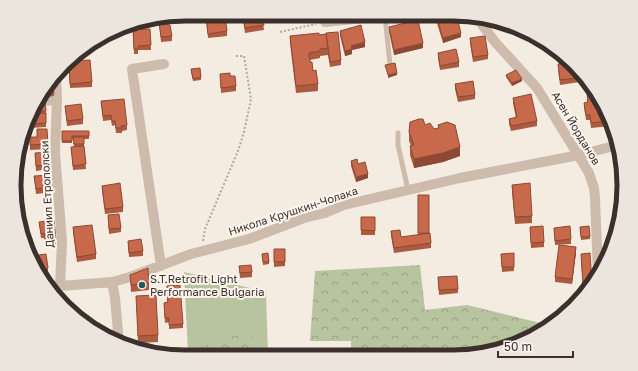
<svg xmlns="http://www.w3.org/2000/svg" width="638" height="371" font-family="'Golos Text',sans-serif">
	<style>
		.grass { fill: #b8c4a0 }
		.forest { fill: url(#forest-crowns) }
		.lines { fill: none; stroke-linecap: round; stroke-linejoin: round }
		.path { stroke: #b9a596; stroke-width: 2; stroke-dasharray: 2 2; stroke-linecap: butt }
		.service { stroke: #cdbbac; stroke-width: 5 }
		.minor { stroke: #cdbbac; stroke-width: 10 }
		.wall { fill: #ac5a40 }
		.shaded-wall { fill: #8c4a34 }
		.building { fill: #c8694b; stroke: #8c4a34 }
		.poi-dot { fill: #1f5a5e; stroke: #fbf5ee; stroke-width: 1.5 }
		.labels { text-anchor: middle; stroke-width: 4; stroke-linejoin: round; paint-order: stroke }
		.street-label { font-size: 11px; fill: #3b302b; stroke: #fbf5ee }
		.poi-label { font-size: 11px; fill: #3b302b; stroke: #fbf5ee; text-anchor: start }
		.rim { fill: none; stroke: #3b302b; stroke-width: 5 }
	</style>
	<defs>
		<pattern id="forest-crowns" width="20" height="18" patternUnits="userSpaceOnUse"><rect width="20" height="18" fill="#b8c4a0"/><path d="M2 6a3 3 0 1 1 6 0M12 15a3 3 0 1 1 6 0" fill="none" stroke="#97a083"/></pattern>
	</defs>
	<rect width="100%" height="100%" fill="#f4ebe1"/>
	<path class="grass" d="M184,272L266,292L268,357H257L259,340L196,349L188,353Z"/>
	<path class="forest" d="M420,265L425,310L467,305L548,325L538,334L464,357H351V341H310L315,271Z
		M239,332L259,340L257,357H184L196,349Z"/>
	<g class="lines">
		<path class="path" d="M280,32L316,24
			M203,241L205,229L238,151L244,132L251,99L244,56H235"/>
		<path class="service" d="M385,16L390,65
			M398,133V145L408,190"/>
		<path class="minor" d="M478,17L483,26L495,42L537,88L589,173L594,188L595,198L598,273
			M325,22L402,14
			M56,76L57,100L55,153L62,242L60,286
			M38,101L57,100
			M161,266L132,69L164,64
			M112,282L115,298L119,343
			M49,289L60,286L112,282L130,277L191,254L249,239L304,218L325,213L344,205L460,178L579,155L618,145"/>
	</g>
	<path class="wall" d="M186,14H189V20L170,22V17Z
		M242,14H262L264,30L245,33Z
		M315,14H324V15L315,16Z
		M344,14H352V15L344,16Z
		M436,15L461,37L443,43L436,20Z
		M206,17L227,31V36L208,38Z
		M159,22L168,25L172,36V41L161,42Z
		M389,27L423,48L394,55L389,32Z
		M133,29H150L151,50H138V54H134Z
		M340,31L365,47L352,50V54L345,56L340,36Z
		M319,35L341,60V65L330,67L328,55L320,56V58L310,60V62L318,84V91L296,93L290,43V36Z
		M470,38L488,55V59L473,62L470,43Z
		M97,41V45L88,46Z
		M438,53L459,62V67L440,70L438,58Z
		M69,62L92,82V87L70,88Z
		M567,63L586,81L560,85L558,69V64Z
		M191,71L201,77V80L193,81Z
		M220,74L236,86V91L221,93Z
		M506,75L522,81L512,86L506,77Z
		M455,84L475,95V99L458,102L455,89Z
		M47,86L54,94V96L47,97Z
		M596,92L610,126L591,128L590,120H586L584,107V103L587,102V94Z
		M513,98L537,121V126L511,131L509,124V119L516,118L513,103Z
		M39,100L46,111V127L30,128L29,121Z
		M101,101L127,125V130L122,131V133H116L115,125L112,126L111,120L103,121Z
		M65,106L83,119V124L67,126Z
		M425,125L434,129L438,128V125L460,156L443,162L414,168L410,155V146H411L409,141V132Z
		M62,131H89V139H84V147L86,169L73,170L71,147H74L73,139H72V143H62Z
		M30,137L48,144V149L30,150Z
		M35,153L50,164V169L36,171Z
		M351,161L358,164L368,178L356,182L351,166Z
		M34,176L52,187V192L36,194Z
		M512,185L532,216V223L515,224L512,192Z
		M102,186L123,207V212L105,214L102,190Z
		M418,195L429,233L431,243V248L394,253L391,236V231L401,237L418,235Z
		M108,215L121,228V232L109,234Z
		M361,217H375V235H361Z
		M39,222L56,240V245H48V242H45L44,238H41Z
		M589,226L590,239L581,240L580,227Z
		M73,227L96,254V259L77,262L73,232Z
		M530,227L544,242V247L531,248Z
		M554,228L571,239V244L555,245Z
		M128,241L143,251V256L129,257Z
		M274,249H285V266L274,267Z
		M576,252L572,284L555,282V277Z
		M268,253L269,264L263,265L262,254Z
		M501,254L514,267V271L502,272Z
		M31,256L48,268V273L41,274Z
		M581,259L592,283L586,289H583Z
		M239,266L252,272V277L240,278Z
		M130,275L149,283V290L131,292Z
		M438,277L458,289V293L439,295Z
		M167,286L183,324V328L169,329V322L165,323L164,303L167,302Z
		M136,296L158,335V342L138,343Z"/>
	<path class="shaded-wall" d="M461,33V37L443,43V38Z
		M365,42V47L352,50V54L345,56V51L351,46Z
		M423,43V48L394,55V50Z
		M397,73V75L388,78V75Z
		M522,79V81L512,86V83Z
		M460,147V156L443,162L414,168V159Z
		M368,174V178L356,182V177Z
		M576,247V252L572,284V279Z"/>
	<path class="building" d="M186,14H189V15L170,17Z
		M243,14H262L264,25L245,28Z
		M438,14H456L461,33L443,38L436,15Z
		M225,15L227,31L208,34L206,17Z
		M418,20L423,43L394,50L389,27Z
		M168,21V25H170L172,36L161,37L159,22Z
		M361,25L365,42L351,46L352,49L345,51L340,31Z
		M133,29H150L151,45L138,46V49H134Z
		M338,32L341,60L330,62L326,33Z
		M319,33V35L326,34L328,48L320,49V51L309,53L310,62H312L313,71L316,70L318,84L296,86L290,36Z
		M485,36L488,55L473,57L470,38Z
		M456,49L459,62L440,66L438,53Z
		M90,60L92,82L70,84L69,62L70,61Z
		M395,63L397,73L388,75L385,65Z
		M567,63L582,77L560,80L558,64Z
		M200,68L201,77L193,79L191,69Z
		M516,70L522,79L512,83L506,75Z
		M230,73V76H235L236,86L221,88L220,74Z
		M52,80L54,94L47,95V86Z
		M473,81L475,95L458,97L455,84Z
		M596,92L608,121L591,123L590,115H586L584,103L588,102L587,94Z
		M531,94L537,121L511,126L509,119L517,117L513,98Z
		M124,99L127,125L121,126L122,128H116L115,121H112L111,115L103,116L101,101Z
		M39,100H45L46,111H33Z
		M81,104L83,119L67,121L65,106Z
		M46,113V123L30,124L29,120L32,114Z
		M419,119H423L425,125L430,123L434,129L439,128L438,125L447,122L455,125L460,147L443,153L414,159L410,146L414,145L409,132L410,122Z
		M37,129H47L48,144L30,145V137H37Z
		M62,131H89V136H72V141H62Z
		M73,137H84V144H74Z
		M84,146L86,164L73,166L71,147Z
		M49,152L50,164L36,166L35,153Z
		M357,159L358,164L365,162L368,174L356,177L351,161Z
		M50,175L52,187L36,189L34,176Z
		M120,183L123,207L105,209L102,186Z
		M530,183L532,216L515,217L512,185Z
		M418,195H429V233H418Z
		M119,214L121,228L109,229L108,215Z
		M361,217H375V231L361,230Z
		M54,220L56,240L48,241V237L45,238L44,233L41,234L39,222Z
		M92,225L96,254L77,257L73,227Z
		M543,226L544,242L531,243L530,227Z
		M570,226L571,239L555,241L554,228Z
		M589,226L590,237H581L580,227Z
		M400,230L401,237L430,233L431,243L394,248L391,231Z
		M141,239L143,251L129,253L128,241Z
		M559,245L576,247L572,279L555,277Z
		M274,249H285V262H274Z
		M268,253L269,262H263L262,254Z
		M514,253V267H502L501,254Z
		M590,253L592,283L583,284L581,254Z
		M46,254L48,268L39,270L31,256Z
		M251,265L252,272L240,273L239,266Z
		M148,268L149,283L131,285L130,275Z
		M457,276L458,289L439,290L438,277Z
		M180,285L183,324L169,325V318H165L164,303L168,302L167,286Z
		M156,295L158,335L138,336L136,296Z
		M68,307H74V313Z
		M327,353H339V357H327Z"/>
	<circle class="poi-dot" cx="142" cy="285" r="4"/>
	<g class="labels">
		<g class="street-label">
			<text transform="translate(576 128) rotate(59)" y="4">Асен Йорданов</text>
			<text transform="translate(47 194) rotate(-93)" y="4">Даниил Етрополски</text>
			<text transform="translate(293 211) rotate(-18)" y="4">Никола Крушкин-Чолака</text>
		</g>
		<g class="poi-label">
			<text x="150" y="283">S.T.Retrofit Light<tspan x="150" dy="13">Performance Bulgaria</tspan></text>
		</g>
	</g>
	<path d="M0 0H638V371H0ZM185 21H453A164 164 0 0 1 617 185V186A164 164 0 0 1 453 350H185A164 164 0 0 1 21 186V185A164 164 0 0 1 185 21Z" fill="#ece5de" fill-rule="evenodd"/>
	<path class="rim" d="M185 21H453A164 164 0 0 1 617 185V186A164 164 0 0 1 453 350H185A164 164 0 0 1 21 186V185A164 164 0 0 1 185 21Z"/>
	<path d="M498 351v6h75v-6" fill="none" stroke="#3b302b" stroke-width="2"/>
	<text x="504" y="351" font-size="12" fill="#3b302b" stroke="#fbf5ee" stroke-width="3" paint-order="stroke">50 m</text>
</svg>
